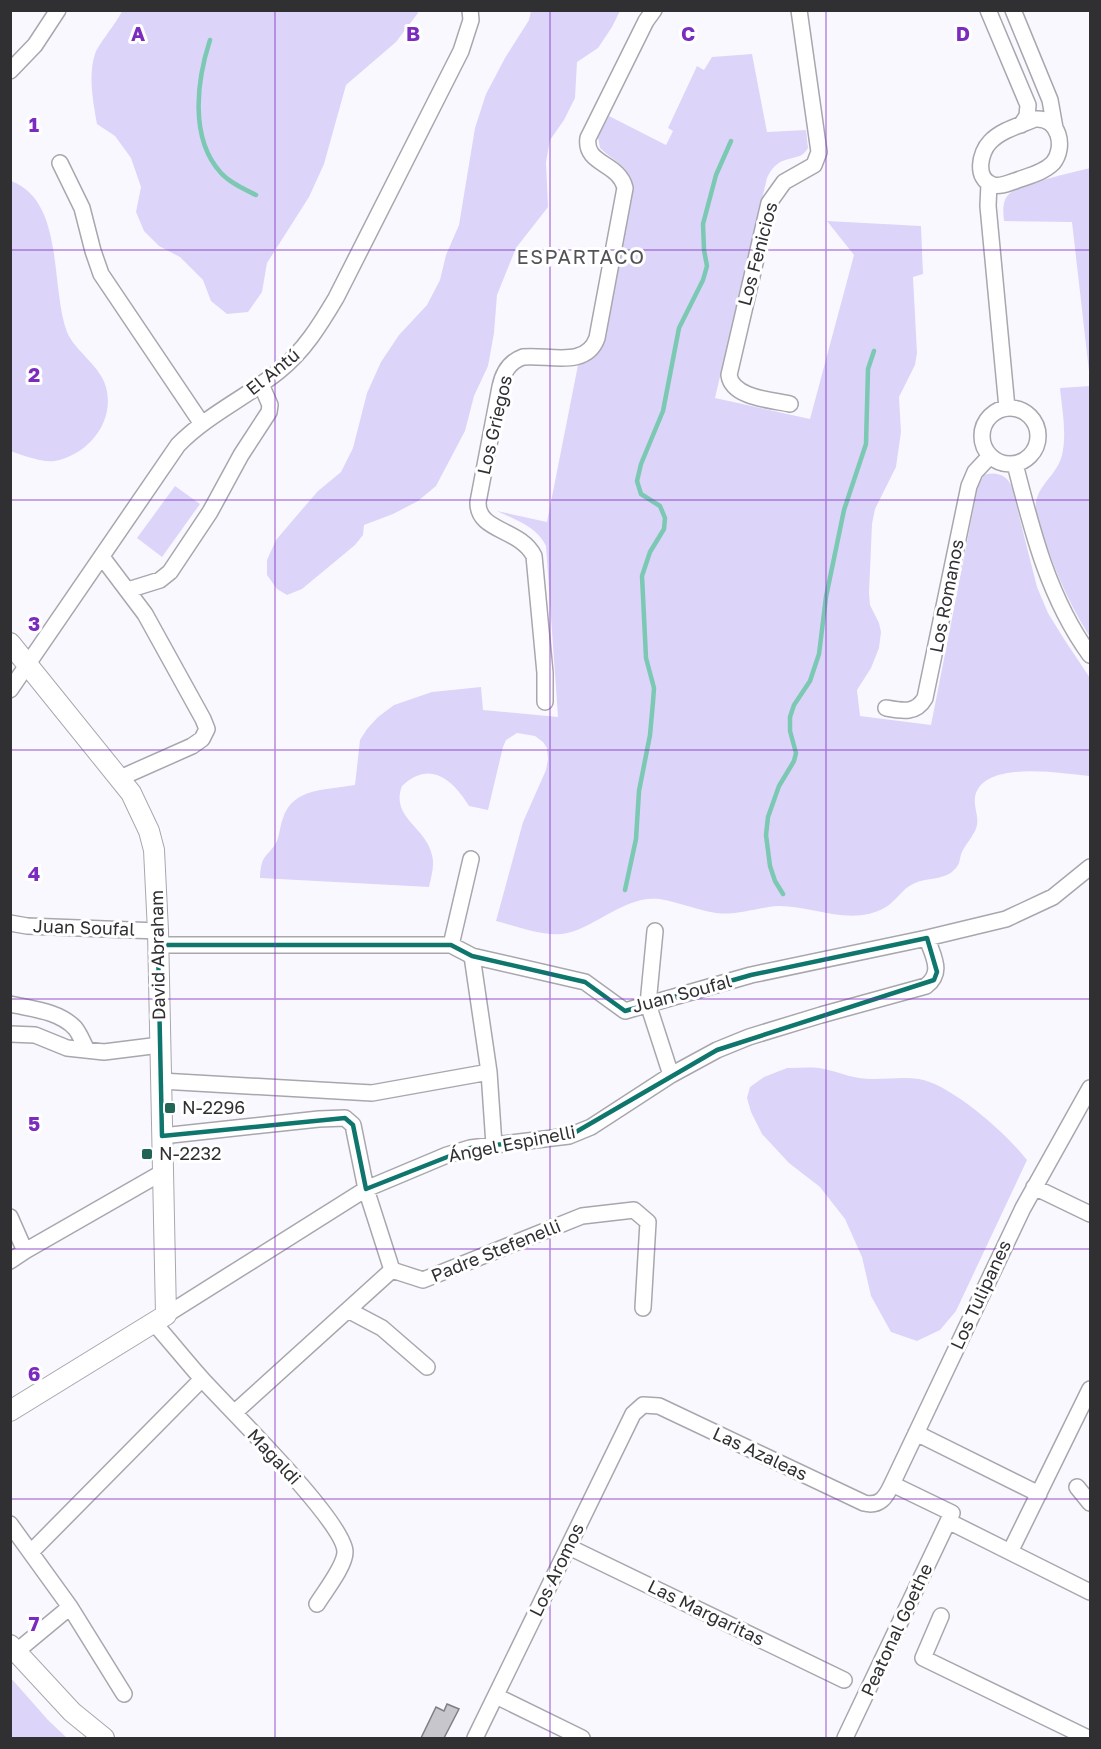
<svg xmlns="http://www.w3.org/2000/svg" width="1101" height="1749" font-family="'Golos Text',sans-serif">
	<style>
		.green { fill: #ddd4fa }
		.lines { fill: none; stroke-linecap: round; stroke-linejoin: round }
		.stream { stroke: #7bc8b3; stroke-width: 4.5 }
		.building { fill: #c7c6cc; stroke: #807e84; stroke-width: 1.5 }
		.minor-casing { stroke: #a8a7ad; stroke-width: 18 }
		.major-casing { stroke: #a8a7ad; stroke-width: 22 }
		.minor { stroke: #fff; stroke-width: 15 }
		.major { stroke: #fff; stroke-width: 20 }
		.marked { fill: none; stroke: #0f766e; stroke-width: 4.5; stroke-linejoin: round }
		.grid { fill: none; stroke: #7b2cbf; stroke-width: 1.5; stroke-opacity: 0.55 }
		.poi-dot { fill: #216556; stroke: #fff; stroke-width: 2 }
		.labels { text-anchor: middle; stroke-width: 6; stroke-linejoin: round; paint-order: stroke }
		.street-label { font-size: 18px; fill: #302f32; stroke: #fff }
		.poi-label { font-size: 18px; fill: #302f32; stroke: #fff; text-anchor: start }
		.neighbourhood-label { font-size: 20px; letter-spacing: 1.5px; fill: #535257; stroke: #fff }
		.grid-label { font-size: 20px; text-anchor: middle; font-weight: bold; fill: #7b2cbf; stroke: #fff; stroke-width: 6; stroke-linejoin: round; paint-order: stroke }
	</style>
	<rect width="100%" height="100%" fill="#faf8ff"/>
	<path class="green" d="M417,11L418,13L396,42L346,85L324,164L309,197L267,263L262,292L248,312L227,314L211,301L203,280L180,257L159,246L144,231L136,212L141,187L131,158L115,136L97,124C93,102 88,75 95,54C99,43 116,24 122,11Z
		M531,11H620L612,27L598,48L577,62L575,98L564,120L550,140L546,162L548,207L516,248L497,295L494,333L488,366L474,396L465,431L436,486L418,501L393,514L364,525L363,535L355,545L302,589L287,595L277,589L267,575V560L276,540L299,513L318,491L341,472L353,448L367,393L381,362L399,335L427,305L440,280L446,255L459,225L475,128L486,94L505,58L529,20Z
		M752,54L767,132L806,130L808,148C799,165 780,150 767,178L715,398L810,419L854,255L827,221L921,226L923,274L913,277L917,353L915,365L899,397L901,432L896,467L875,509L872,524L869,593L870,605L879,623L881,632L879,648L871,668L857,690L860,716L931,725L978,486L984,475C996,471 1008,475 1012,488L1037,587L1048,613L1064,639L1090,678V776C1062,774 989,760 976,793C972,804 979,815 977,825C975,835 966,843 962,852C960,856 960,862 958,865C948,882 928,876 913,884C902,889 896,901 886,907C853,927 813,906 779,906C757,907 738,916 716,913C697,910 678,902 659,899C624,895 593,930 562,934C541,936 516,926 496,921L523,822L546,770L548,759L547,748L543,742L535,736L517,733L506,740L503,747L488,810L469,806C453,780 430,759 402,786C390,817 426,827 432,855C435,866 431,877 429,887L260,878C261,852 268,858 277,841C280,833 280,825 283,818C293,787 328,790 355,785L360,740L367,729L378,717L394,705L432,692L481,687L483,710L558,717L546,546C537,527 516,520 497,511L547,522L578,365C594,362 601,353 605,338L633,190C630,166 616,163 600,148L598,137L609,116L666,145L673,131L668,128L697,66L704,70L712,57Z
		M1090,168V380L1072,222L1004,221C1003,211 1002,201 1009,194C1018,184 1075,172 1090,168Z
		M11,181C65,201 50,287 67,332C75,351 98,364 105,384C117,419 90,454 55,461C45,463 20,455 11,451Z
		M1090,386V637C1065,598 1050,558 1036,514C1032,486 1056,479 1062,455C1067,434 1062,409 1060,388Z
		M175,486L200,504L162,557L137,538Z
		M787,1068C798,1068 809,1067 819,1068C833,1070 846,1076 859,1078C879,1081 899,1076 919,1079C951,1084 1008,1135 1027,1160L956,1311L940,1330L917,1341L891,1332L871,1296L862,1257L845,1219L820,1187L789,1163L762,1134L751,1112L747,1098L750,1087L764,1077Z
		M10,1677L48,1720L67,1738H11Z"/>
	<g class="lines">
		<path class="stream" d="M210,40C197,80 189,138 221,173C230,183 244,189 256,195
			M625,890L636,839L639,791L650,735L653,702L654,688L646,658L642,576L650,552L664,529L665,518L660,506L641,494L637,481L641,464L663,411L679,328L703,280L707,266L704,250L703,224L716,175L731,141
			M783,894L775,881L770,866L766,835L768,817L779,786L794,761L796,753L790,731V717L794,705L810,681L819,654L826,597L844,510L866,444L868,369L874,351"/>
	</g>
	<path class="building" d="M447,1704L459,1709L444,1738H421L436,1707L444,1711Z"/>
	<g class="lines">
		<g class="minor-casing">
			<path id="minor" d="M988,10L1028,105L1027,116L1021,125
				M1013,10L1050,100L1055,128
				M10,71L35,45L58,10
				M1035,119C1059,117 1066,147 1053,163C1043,173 1028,176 1015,181C1008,183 1001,187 993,185C974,179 980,152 990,142C1001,130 1021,125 1035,119Z
				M60,163L82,208L93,251L101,274L202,424
				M989,183L988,206L1007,408
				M790,404C772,400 732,398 729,375L769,203L784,182L814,165L819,152L799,10
				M982 436a28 28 0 1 1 56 0a28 28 0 1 1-56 0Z
				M1015,464C1032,531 1049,599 1090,655
				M102,557L145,614L203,719L207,729L202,739L192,746L120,778
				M128,590L160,580L170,572L210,512L241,455L269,412L270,405L261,384
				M10,690L178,445C207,415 247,397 279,371C304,351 320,325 336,298L461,51L471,20L470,10
				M545,702V673L534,556C520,528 477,532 478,502L500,387C503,372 509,362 523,357C548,354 586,369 597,338L625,188C619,162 584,165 588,138L646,21L654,10
				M886,708C902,711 916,714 925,698L969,486L975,472L990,456
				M10,923L27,926L158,931
				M655,931L648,1004L671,1075
				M158,945H451L472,956L585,982L625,1011L751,975L927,938L1006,919L1053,897L1090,867
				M451,945L471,859
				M10,1004C32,1009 59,1011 75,1028C80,1034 83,1043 87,1050
				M10,1034L35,1035L67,1048L104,1052L160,1045
				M489,1072L494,1145
				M161,1081L372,1093L489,1072L472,956
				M162,1136L319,1119L345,1118L353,1125L366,1189L392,1270
				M1034,1187L1090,1214
				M10,1217L25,1251
				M10,1261L25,1251L163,1172
				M348,1310L382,1328L427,1367
				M166,1315L366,1189L447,1155L470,1148L569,1136L591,1127L671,1075L717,1050L749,1037L821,1015L926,986C944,972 933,957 927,938
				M154,1323C170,1341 186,1361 202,1379C227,1407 345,1522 345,1552C345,1566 325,1591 317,1604
				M234,1413L392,1270L423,1280L582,1216L634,1210L648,1222L643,1308
				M916,1433L1039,1494
				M1077,1487L1090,1503
				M948,1521L1090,1592
				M10,1524L70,1607L124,1694
				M569,1547L844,1680
				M31,1552L202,1379
				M1010,1552L1090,1389
				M941,1616L923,1658L1088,1738
				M17,1651L70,1607
				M496,1696L582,1738
				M475,1738L633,1414L643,1405L659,1406L864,1503C880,1507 886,1497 892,1484L1023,1208L1090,1088
				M845,1738L952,1513L892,1484"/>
		</g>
		<g class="major-casing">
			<path id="major" d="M10,643L131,793L149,831L154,850L158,931L166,1315L10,1411
				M10,1645L72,1712L104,1738"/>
		</g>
		<use href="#minor" class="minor"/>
		<use href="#major" class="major"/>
	</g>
	<path class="marked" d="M927,938L937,972L934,980L717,1050L569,1136L470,1148L366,1189L353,1125L345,1118L162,1136L158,945H451L472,956L585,982L625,1011L751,975Z"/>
	<path class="grid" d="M275,10V1738M550,10V1738M826,10V1738M10,250H1090M10,500H1090M10,750H1090M10,999H1090M10,1249H1090M10,1499H1090"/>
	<g class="poi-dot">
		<rect x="164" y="1102" width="12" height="12" rx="3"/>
		<rect x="141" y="1148" width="12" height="12" rx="3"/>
	</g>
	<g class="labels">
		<g class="street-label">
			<text transform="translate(758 254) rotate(-75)" y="6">Los Fenicios</text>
			<text transform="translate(273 372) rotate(-39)" y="6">El Antú</text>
			<text transform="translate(495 425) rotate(-77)" y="6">Los Griegos</text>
			<text transform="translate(947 596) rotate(-79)" y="6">Los Romanos</text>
			<text transform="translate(84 928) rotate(2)" y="6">Juan Soufal</text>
			<text transform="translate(158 955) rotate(-91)" y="6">David Abraham</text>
			<text transform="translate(682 994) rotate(-15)" y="6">Juan Soufal</text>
			<text transform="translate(512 1144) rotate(-11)" y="6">Ángel Espinelli</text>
			<text transform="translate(496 1251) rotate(-22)" y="6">Padre Stefenelli</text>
			<text transform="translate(981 1295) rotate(-65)" y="6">Los Tulipanes</text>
			<text transform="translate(760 1454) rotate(25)" y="6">Las Azaleas</text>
			<text transform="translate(274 1457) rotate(47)" y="6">Magaldi</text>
			<text transform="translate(557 1570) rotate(-64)" y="6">Los Aromos</text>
			<text transform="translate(706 1613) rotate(26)" y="6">Las Margaritas</text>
			<text transform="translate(897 1630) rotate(-65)" y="6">Peatonal Goethe</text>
		</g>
		<g class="poi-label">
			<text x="182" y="1114">N-2296</text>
			<text x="159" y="1160">N-2232</text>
		</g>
		<g class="neighbourhood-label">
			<text x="581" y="264">ESPARTACO</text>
		</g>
	</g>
	<g class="grid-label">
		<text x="138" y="41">A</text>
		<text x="413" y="41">B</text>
		<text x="688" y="41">C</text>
		<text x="963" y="41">D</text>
		<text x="34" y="132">1</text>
		<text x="34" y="382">2</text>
		<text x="34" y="631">3</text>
		<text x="34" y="881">4</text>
		<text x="34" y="1131">5</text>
		<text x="34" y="1381">6</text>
		<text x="34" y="1631">7</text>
	</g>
	<rect width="1101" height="1749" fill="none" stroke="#302f32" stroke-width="24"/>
</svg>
